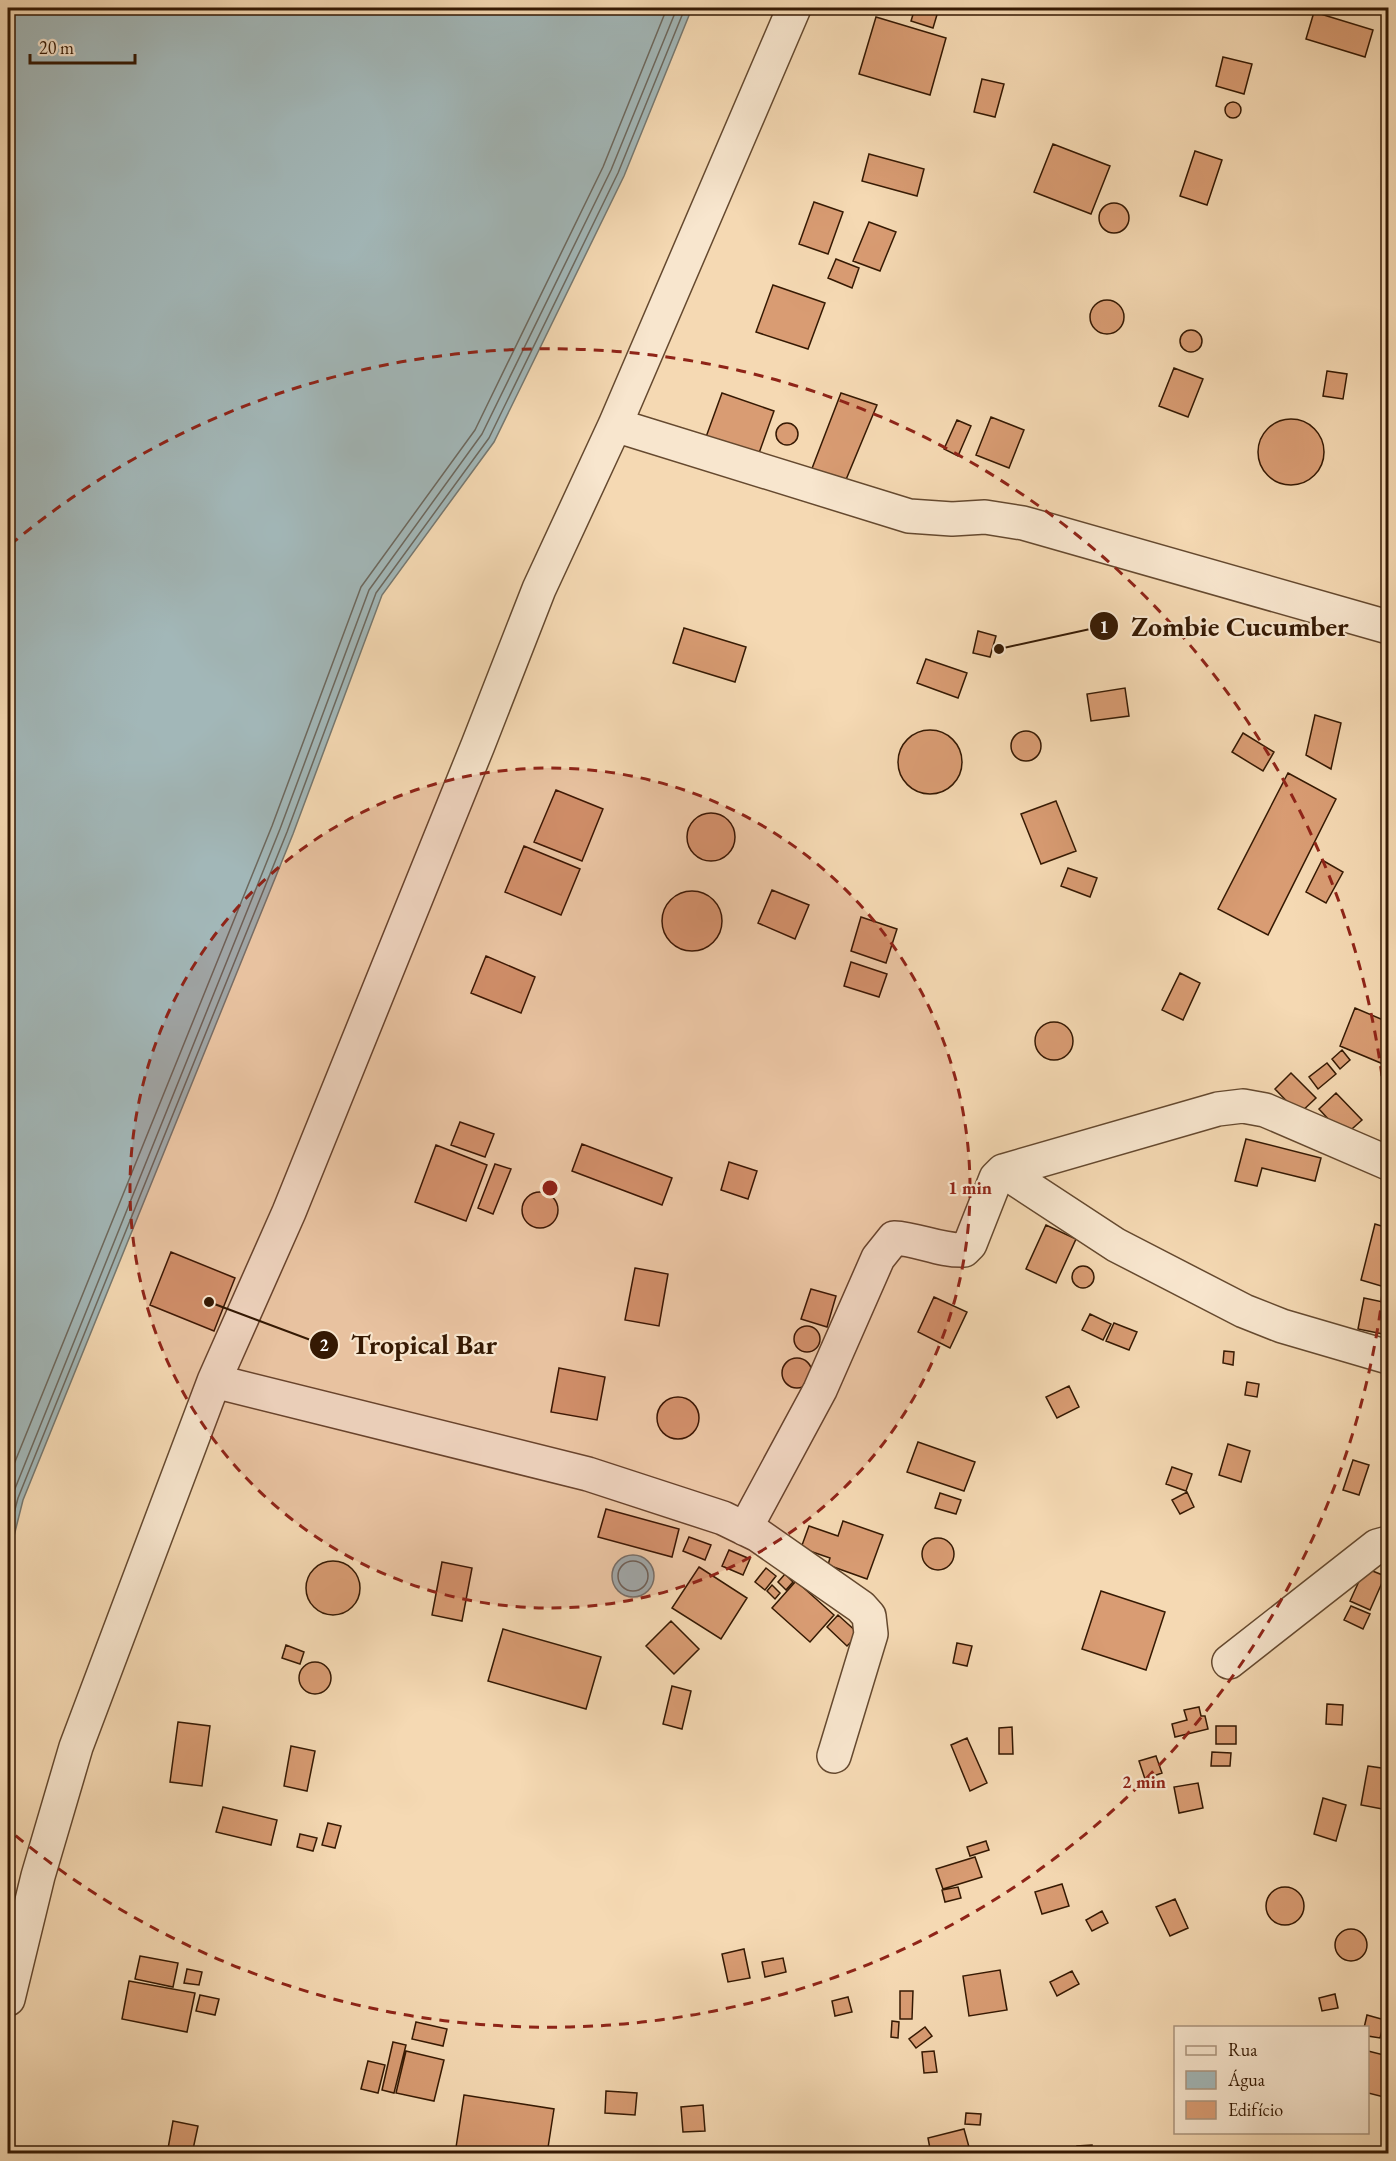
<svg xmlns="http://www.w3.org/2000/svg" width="1396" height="2161" font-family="'EB Garamond',serif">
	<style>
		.water { fill: #a2b7b8; stroke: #767870; stroke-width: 1.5 }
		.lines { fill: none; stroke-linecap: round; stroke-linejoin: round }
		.shore { stroke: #6c685e; stroke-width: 1.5 }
		.building { fill: #d99c73; stroke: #351903; stroke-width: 1.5 }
		.street-casing { stroke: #65492f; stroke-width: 36 }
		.street { stroke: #f8e6ce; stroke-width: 33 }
		.ring { fill: none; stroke: #8f2418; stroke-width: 3; stroke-dasharray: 10 8 }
		.centre { fill: #8f2418; stroke: #f8e6ce; stroke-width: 3 }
		.ring-label { font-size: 18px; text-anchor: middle; font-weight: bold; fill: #8f2418; stroke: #f8e6ce; stroke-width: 4.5; stroke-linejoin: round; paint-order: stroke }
		.leader { fill: none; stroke: #351903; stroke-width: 2 }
		.callout-dot { fill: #351903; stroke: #f8e6ce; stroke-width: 2 }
		.mark-label { font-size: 18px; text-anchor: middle; font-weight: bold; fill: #fff }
		.callout-label { font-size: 28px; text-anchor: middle; font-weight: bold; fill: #351903; stroke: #f8e6ce; stroke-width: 4.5; stroke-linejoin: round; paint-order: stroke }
	</style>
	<rect width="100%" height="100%" fill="#f5d9b3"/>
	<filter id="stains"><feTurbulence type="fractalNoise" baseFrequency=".00333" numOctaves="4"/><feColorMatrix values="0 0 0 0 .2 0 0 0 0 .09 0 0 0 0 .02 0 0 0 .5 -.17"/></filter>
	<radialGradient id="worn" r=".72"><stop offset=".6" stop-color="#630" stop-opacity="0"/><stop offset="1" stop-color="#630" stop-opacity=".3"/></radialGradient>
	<path class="water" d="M8,8H692L624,176L494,442L382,595L293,834L23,1500L8,1560Z
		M612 1576a21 21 0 1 1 42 0a21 21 0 1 1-42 0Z"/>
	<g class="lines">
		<path class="shore" d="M8,1479L272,826L361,587L475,430L603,167L667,8
			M8,1506L280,829L369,590L482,434L611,170L677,8
			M8,1536L18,1498L287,832L376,593L489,438L618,173L685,8
			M618 1576a15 15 0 1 1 30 0a15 15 0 1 1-30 0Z"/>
	</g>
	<path class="building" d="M915,8H939L933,28L911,21Z
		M1314,12L1373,30L1365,57L1306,39Z
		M876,17L946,38L930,95L859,74Z
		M1223,57L1252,64L1244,94L1216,86Z
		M982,79L1004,84L995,117L974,112Z
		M1225 110a8 8 0 1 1 16 0a8 8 0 1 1-16 0Z
		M1053,144L1110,166L1091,214L1034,192Z
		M1195,151L1222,160L1207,205L1180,196Z
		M869,154L924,169L917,196L862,181Z
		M814,202L843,212L828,254L799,244Z
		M1099 218a15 15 0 1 1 30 0a15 15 0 1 1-30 0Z
		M869,222L896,232L880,271L853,261Z
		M836,259L859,268L852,288L828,278Z
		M773,285L825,303L808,349L756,332Z
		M1090 317a17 17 0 1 1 34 0a17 17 0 1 1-34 0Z
		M1180 341a11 11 0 1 1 22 0a11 11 0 1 1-22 0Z
		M1174,368L1203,379L1188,417L1159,406Z
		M1327,371L1347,374L1343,399L1323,396Z
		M722,393L774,411L758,456L706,437Z
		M841,393L877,405L845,482L811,471Z
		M991,417L1024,430L1009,468L976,455Z
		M1258 452a33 33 0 1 1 66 0a33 33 0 1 1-66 0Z
		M957,420L971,426L958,456L944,449Z
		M776 434a11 11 0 1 1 22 0a11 11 0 1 1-22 0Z
		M684,628L746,647L735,682L673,663Z
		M978,631L996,636L990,657L973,653Z
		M926,659L967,673L958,698L917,683Z
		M1125,688L1129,716L1091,721L1087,694Z
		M1315,715L1341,723L1331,769L1306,755Z
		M898 762a32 32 0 1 1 64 0a32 32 0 1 1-64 0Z
		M1011 746a15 15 0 1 1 30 0a15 15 0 1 1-30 0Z
		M1243,733L1274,752L1263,771L1232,752Z
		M1288,773L1336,799L1268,935L1218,909Z
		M556,790L603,809L582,861L534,842Z
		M1056,801L1076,851L1041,864L1021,814Z
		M687 837a24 24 0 1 1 48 0a24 24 0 1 1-48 0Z
		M524,846L580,869L561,915L505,892Z
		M1322,860L1343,872L1326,903L1306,892Z
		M1068,868L1097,878L1090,897L1061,886Z
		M772,890L809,905L795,939L758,923Z
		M662 921a30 30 0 1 1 60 0a30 30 0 1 1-60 0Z
		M861,917L897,929L886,963L851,951Z
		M486,956L535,977L521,1013L471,993Z
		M851,962L887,974L879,997L844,986Z
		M1180,973L1200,983L1183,1020L1162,1010Z
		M1355,1008L1388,1022V1066L1340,1046Z
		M1035 1041a19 19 0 1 1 38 0a19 19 0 1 1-38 0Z
		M1342,1050L1350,1060L1340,1069L1332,1059Z
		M1327,1063L1336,1074L1318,1089L1309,1077Z
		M1291,1073L1316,1098L1299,1114L1275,1089Z
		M1336,1093L1362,1120L1344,1136L1319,1109Z
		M460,1122L494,1134L485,1157L451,1145Z
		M1246,1139L1321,1158L1315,1181L1262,1168L1257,1186L1235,1181Z
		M582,1144L672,1178L662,1205L572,1171Z
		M436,1145L487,1165L466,1221L415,1202Z
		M729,1162L757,1171L748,1199L721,1190Z
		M495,1164L511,1169L493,1214L478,1208Z
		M522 1210a18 18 0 1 1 36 0a18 18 0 1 1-36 0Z
		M1375,1224L1388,1228V1288L1361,1280Z
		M1046,1225L1076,1239L1056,1283L1026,1269Z
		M171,1252L235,1278L214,1331L150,1305Z
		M1072 1277a11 11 0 1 1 22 0a11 11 0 1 1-22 0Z
		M635,1268L668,1274L659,1326L625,1320Z
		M811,1289L836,1296L827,1327L801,1319Z
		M934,1297L967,1312L950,1348L918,1332Z
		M1364,1298L1388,1303V1335L1358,1329Z
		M1090,1314L1111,1324L1103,1340L1082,1330Z
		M1114,1323L1137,1332L1129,1350L1106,1341Z
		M794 1339a13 13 0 1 1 26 0a13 13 0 1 1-26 0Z
		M1224,1351L1234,1352L1233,1365L1223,1363Z
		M782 1373a15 15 0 1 1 30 0a15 15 0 1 1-30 0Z
		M559,1368L605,1377L597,1420L551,1412Z
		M1247,1382L1259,1384L1257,1397L1245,1395Z
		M1069,1386L1079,1407L1057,1418L1046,1397Z
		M657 1418a21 21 0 1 1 42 0a21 21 0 1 1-42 0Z
		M918,1442L975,1462L964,1491L907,1472Z
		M1228,1444L1250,1451L1241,1482L1219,1475Z
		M1353,1460L1369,1465L1359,1495L1343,1490Z
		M1172,1467L1192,1474L1186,1491L1166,1484Z
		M1187,1492L1194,1507L1180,1514L1172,1500Z
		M940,1493L961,1500L956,1514L935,1508Z
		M606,1509L679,1529L672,1557L598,1537Z
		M843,1521L883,1535L867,1579L828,1565L830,1558L801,1548L809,1526L838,1536Z
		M689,1537L711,1545L705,1560L683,1551Z
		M922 1554a16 16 0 1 1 32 0a16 16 0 1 1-32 0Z
		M729,1550L750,1559L743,1575L722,1566Z
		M306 1588a27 27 0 1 1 54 0a27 27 0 1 1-54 0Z
		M442,1562L472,1568L462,1621L432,1615Z
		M699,1567L747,1598L721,1639L672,1608Z
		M766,1568L776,1576L765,1590L755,1582Z
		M1365,1568L1385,1576L1370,1610L1350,1601Z
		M785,1574L793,1582L786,1590L778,1582Z
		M796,1581L834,1615L810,1642L772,1608Z
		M772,1585L780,1593L775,1599L767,1591Z
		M1101,1591L1165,1612L1146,1670L1082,1649Z
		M1351,1606L1370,1614L1363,1629L1344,1620Z
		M838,1615L859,1634L847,1646L827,1627Z
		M671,1621L699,1649L674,1674L646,1646Z
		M503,1629L601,1657L586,1709L488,1681Z
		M957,1643L972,1646L967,1666L953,1663Z
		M286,1645L304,1652L300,1664L282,1658Z
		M299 1678a16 16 0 1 1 32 0a16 16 0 1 1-32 0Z
		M672,1686L691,1691L682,1729L663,1724Z
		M1327,1704L1343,1705L1342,1725L1326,1724Z
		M1199,1707L1201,1716H1205L1208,1729L1175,1737L1172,1724L1187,1720L1184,1710Z
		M178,1722L210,1726L202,1786L170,1782Z
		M1216,1726H1236V1744H1216Z
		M1012,1727L1013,1754H999V1728Z
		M967,1738L987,1783L970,1791L951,1745Z
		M291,1746L315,1751L307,1791L284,1786Z
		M1212,1752L1231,1753L1230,1766H1211Z
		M1156,1756L1162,1773L1145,1779L1139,1761Z
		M1368,1766L1388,1769V1810L1361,1805Z
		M1198,1783L1203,1808L1179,1813L1174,1787Z
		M1323,1798L1346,1805L1336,1841L1314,1834Z
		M223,1807L277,1820L271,1845L216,1832Z
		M328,1823L341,1826L335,1848L322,1845Z
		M300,1834L317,1838L313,1851L297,1847Z
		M986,1841L989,1850L970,1856L967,1847Z
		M975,1857L982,1877L943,1889L936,1869Z
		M1062,1884L1069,1906L1042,1914L1035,1892Z
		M1266 1906a19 19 0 1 1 38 0a19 19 0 1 1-38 0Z
		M958,1887L961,1898L945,1902L942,1890Z
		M1175,1899L1188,1928L1170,1936L1156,1907Z
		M1102,1911L1108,1923L1092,1931L1086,1920Z
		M1335 1945a16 16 0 1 1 32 0a16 16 0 1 1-32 0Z
		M744,1949L750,1978L728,1982L722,1954Z
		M140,1956L178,1963L173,1987L135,1979Z
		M783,1958L786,1972L765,1977L762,1962Z
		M187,1969L202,1972L199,1985L184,1983Z
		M1000,1970L1007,2010L969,2016L963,1976Z
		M1072,1971L1079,1984L1057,1996L1050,1982Z
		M129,1981L195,1993L187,2032L122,2019Z
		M900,1991H913L912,2019H900Z
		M1335,1994L1338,2008L1322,2011L1319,1998Z
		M200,1995L219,1999L215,2015L196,2011Z
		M848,1997L852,2012L835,2016L832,2001Z
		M1367,2015L1385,2020L1380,2038L1368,2036V2028H1364Z
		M892,2021L899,2022L898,2038L891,2037Z
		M416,2022L447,2029L443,2046L412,2039Z
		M925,2027L932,2036L916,2048L909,2039Z
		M393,2042L406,2045L394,2093L382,2090Z
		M406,2051L444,2060L434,2101L396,2093Z
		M934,2051L937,2072L924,2073L922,2052Z
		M1368,2051L1388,2056V2098L1368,2093Z
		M368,2061L385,2065L378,2093L361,2089Z
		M606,2091L637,2093L635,2115L605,2113Z
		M464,2095L554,2109L547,2154H455Z
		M703,2105L705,2131L683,2132L681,2107Z
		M966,2113L981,2114L980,2125L965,2124Z
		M173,2121L198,2126L192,2154H167Z
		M964,2129L969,2147L945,2154H931L928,2138Z
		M1092,2145V2154H1078L1077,2146Z"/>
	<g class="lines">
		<g class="street-casing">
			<path id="street" d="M615,425L909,516L952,519L985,517L1023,523L1388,627
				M1003,1171L1116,1245L1244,1311L1282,1326L1388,1357
				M214,1381L588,1474L723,1518L758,1535L861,1607L869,1616L871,1634L834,1756
				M745,1529L820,1390L878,1258L894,1238C918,1239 940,1251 964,1250L970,1244L996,1178L1003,1171L1218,1109L1243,1106L1265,1110L1388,1163
				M1229,1662L1377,1546L1388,1543
				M8,1999L38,1876L76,1747L214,1381L289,1212L478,745L539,589L615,425L794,8"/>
		</g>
		<use href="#street" class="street"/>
	</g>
	<circle cx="550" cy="1188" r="420" fill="#8f2418" fill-opacity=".12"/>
	<g class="ring">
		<circle cx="550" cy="1188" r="420"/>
		<path d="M1388 1239A840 840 0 0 1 10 1831M10 545A840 840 0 0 1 1388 1137"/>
	</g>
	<circle cx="550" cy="1188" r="9" class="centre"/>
	<g class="ring-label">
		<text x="970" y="1194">1 min</text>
		<text x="1144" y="1788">2 min</text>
	</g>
	<path class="leader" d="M999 649L1104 626M209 1302L324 1345"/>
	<g class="callout-dot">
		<circle cx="999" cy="649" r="6"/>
		<circle cx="209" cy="1302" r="6"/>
		<circle cx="1104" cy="626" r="15"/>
		<circle cx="324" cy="1345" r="15"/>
	</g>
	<g class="mark-label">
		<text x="1104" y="633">1</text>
		<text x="324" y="1351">2</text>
	</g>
	<g class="callout-label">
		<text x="1240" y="636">Zombie Cucumber</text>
		<text x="424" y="1354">Tropical Bar</text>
	</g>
	<rect width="1396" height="2161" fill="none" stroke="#f5d9b3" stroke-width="30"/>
	<rect x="9" y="9" width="1378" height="2143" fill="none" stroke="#351903" stroke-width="3"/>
	<rect x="15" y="15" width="1366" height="2131" fill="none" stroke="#351903" stroke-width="1.5"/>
	<rect x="1174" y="2026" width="195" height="108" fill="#f8e6ce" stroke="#aa947d" stroke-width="1.5"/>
	<rect x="1186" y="2046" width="30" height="9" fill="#f8e6ce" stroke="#aa947d" stroke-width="1.5"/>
	<text x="1228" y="2056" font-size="18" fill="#351903">Rua</text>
	<rect x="1186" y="2071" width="30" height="18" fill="#a2b7b8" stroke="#aa947d" stroke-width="1.5"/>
	<text x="1228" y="2086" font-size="18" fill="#351903">Água</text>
	<rect x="1186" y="2101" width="30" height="18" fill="#d99c73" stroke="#aa947d" stroke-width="1.5"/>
	<text x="1228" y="2116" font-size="18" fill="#351903">Edifício</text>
	<path d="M30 54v9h105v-9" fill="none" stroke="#351903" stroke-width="3"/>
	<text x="39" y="54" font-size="18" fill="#351903" stroke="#f8e6ce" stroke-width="4.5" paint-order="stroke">20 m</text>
	<rect width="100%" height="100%" filter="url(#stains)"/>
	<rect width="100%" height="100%" fill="url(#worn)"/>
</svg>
